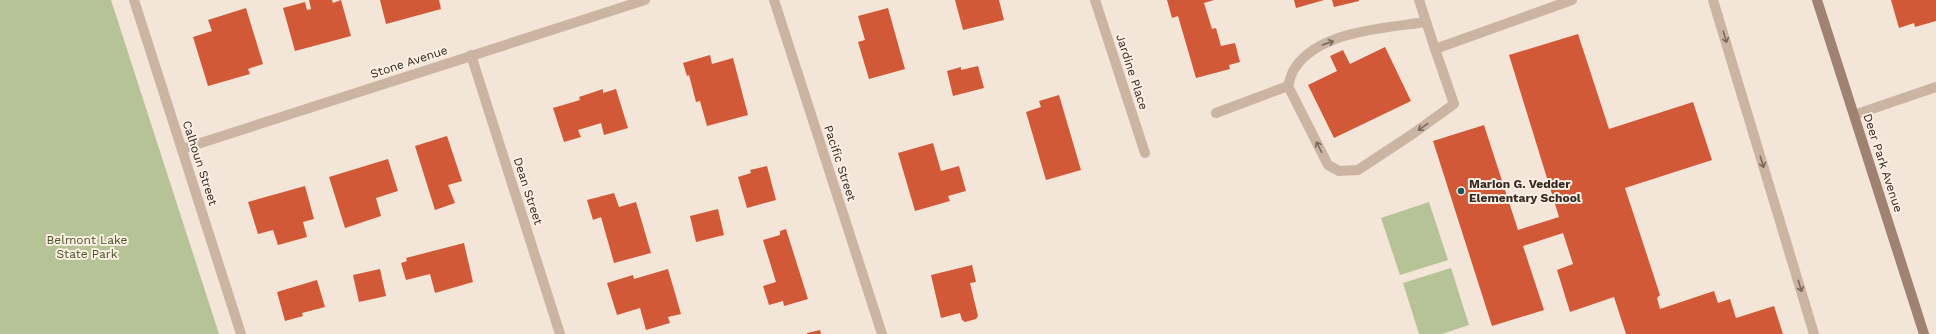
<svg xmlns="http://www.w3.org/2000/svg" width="1936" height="334" font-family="'Work Sans',sans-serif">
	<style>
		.green { fill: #b5c396 }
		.building { fill: #d15937 }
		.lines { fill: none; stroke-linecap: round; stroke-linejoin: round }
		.lane { stroke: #ccb4a2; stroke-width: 10 }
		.street { stroke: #ccb4a2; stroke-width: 10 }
		.secondary { stroke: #a08273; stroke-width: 10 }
		.oneway { stroke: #7a685d }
		.poi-dot { fill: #17585a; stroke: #fbefe3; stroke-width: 1.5 }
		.labels { text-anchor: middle; stroke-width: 4; stroke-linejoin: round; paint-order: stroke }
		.street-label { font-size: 12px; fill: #362a25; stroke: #fbefe3 }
		.poi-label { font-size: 12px; font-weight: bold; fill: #362a25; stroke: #fbefe3; text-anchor: start }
		.park-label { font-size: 12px; fill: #465627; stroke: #fbefe3 }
	</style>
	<rect width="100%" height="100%" fill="#f3e5d7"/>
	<path class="green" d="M0,0H111L219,334H0Z
		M1429,202L1448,260L1400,275L1381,218Z
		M1451,268L1469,325L1442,334H1419L1403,283Z"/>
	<path class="building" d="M309,0H332L333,3L341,0L351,36L295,51L283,8L305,2L307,10L311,9Z
		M380,0H439L441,9L386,24Z
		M955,0H999L1004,20L963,30Z
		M1167,0H1214L1204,3L1212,29L1216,28L1221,46L1235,43L1240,62L1229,65L1230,69L1196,78L1178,16L1172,18Z
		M1294,0H1324L1296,8Z
		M1332,0H1359V1L1334,7Z
		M1891,0H1936V21L1915,27L1914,23L1899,28Z
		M246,8L263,64L248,69L250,74L208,86L193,37L212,31L208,20Z
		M888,8L905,69L869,79L858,42L865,40L858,16Z
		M1578,34L1609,129L1693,102L1712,160L1625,188L1660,295L1657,298L1660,309L1714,291L1718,303L1730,299L1736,318L1774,306L1783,334H1626L1614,297L1570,312L1557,270L1573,264L1563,233L1523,246L1544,310L1492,326L1433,141L1484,125L1518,230L1559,217L1509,55Z
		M1385,47L1411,101L1334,138L1308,85L1337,71L1330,56L1343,50L1350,64Z
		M710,55L712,64L733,58L748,115L707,126L700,101L696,102L689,75L687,76L683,63Z
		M978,66L984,88L953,96L947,71L961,67V70Z
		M603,89V93L616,89L628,128L604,135L601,123L578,130L581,137L564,142L553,108L580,100L579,97Z
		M1059,95L1081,170L1046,180L1026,112L1041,107L1039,101Z
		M447,136L462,181L448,185L455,203L435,210L415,146Z
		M933,143L941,171L959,166L966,191L948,196L950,201L915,211L898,153Z
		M388,159L398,191L376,198L381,216L345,228L329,177Z
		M767,166L776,200L747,208L738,177L751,173L750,170Z
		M305,186L314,219L303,222L307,237L278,245L273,230L258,234L248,202Z
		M614,193L619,207L636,202L651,253L614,263L601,217L593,220L587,200Z
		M718,209L724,235L696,242L690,216Z
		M786,229L808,299L784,306L783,301L769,305L763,286L776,282L763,240L780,235V231Z
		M464,243L473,282L435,293L430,274L406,280L401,263L407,261L406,258Z
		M972,265L976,282L970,283L978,316L976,319L965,322L962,320L960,313L941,318L931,275Z
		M380,269L386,296L359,302L353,275Z
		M668,269L681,314L668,317L670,323L646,330L640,308L617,315L607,283L633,275L634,279Z
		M317,280L325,307L302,313L303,316L285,321L277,292Z
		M820,330L821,334H807V333Z"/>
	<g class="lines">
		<path class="lane" d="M1713,0L1814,334
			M1426,22C1385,28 1319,31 1295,68C1291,73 1290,80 1288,86L1328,165L1339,171L1358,170L1414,133L1454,104L1435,49L1572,0
			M1216,113L1288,86"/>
		<path class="street" d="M134,0L241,334
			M774,0L882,334
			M1095,0L1145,153
			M1419,0L1435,49
			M471,55L560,334
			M1854,115L1936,87
			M182,149L645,0"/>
		<path class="secondary" d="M1817,0L1924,334"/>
	</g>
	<defs><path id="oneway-shaft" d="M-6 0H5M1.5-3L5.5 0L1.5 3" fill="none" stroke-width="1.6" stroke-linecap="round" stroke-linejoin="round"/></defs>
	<g class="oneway">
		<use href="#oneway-shaft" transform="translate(1725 37) rotate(73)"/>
		<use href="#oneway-shaft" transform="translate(1328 43) rotate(-19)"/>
		<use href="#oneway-shaft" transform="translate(1423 127) rotate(144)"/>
		<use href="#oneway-shaft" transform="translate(1319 147) rotate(-117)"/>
		<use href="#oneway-shaft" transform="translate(1762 162) rotate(73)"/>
		<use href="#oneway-shaft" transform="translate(1800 286) rotate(73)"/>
	</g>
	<circle class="poi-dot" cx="1461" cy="191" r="4"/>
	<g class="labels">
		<g class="street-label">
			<text transform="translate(409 62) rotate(-18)" y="4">Stone Avenue</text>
			<text transform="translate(1132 72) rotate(72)" y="4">Jardine Place</text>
			<text transform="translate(200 163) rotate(72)" y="4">Calhoun Street</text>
			<text transform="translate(840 163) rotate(72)" y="4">Pacific Street</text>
			<text transform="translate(1883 163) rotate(72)" y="4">Deer Park Avenue</text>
			<text transform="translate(528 191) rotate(72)" y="4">Dean Street</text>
		</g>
		<g class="poi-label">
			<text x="1469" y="188">Marion G. Vedder<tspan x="1469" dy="14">Elementary School</tspan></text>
		</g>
		<g class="park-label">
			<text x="87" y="244">Belmont Lake<tspan x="87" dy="14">State Park</tspan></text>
		</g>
	</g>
</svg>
